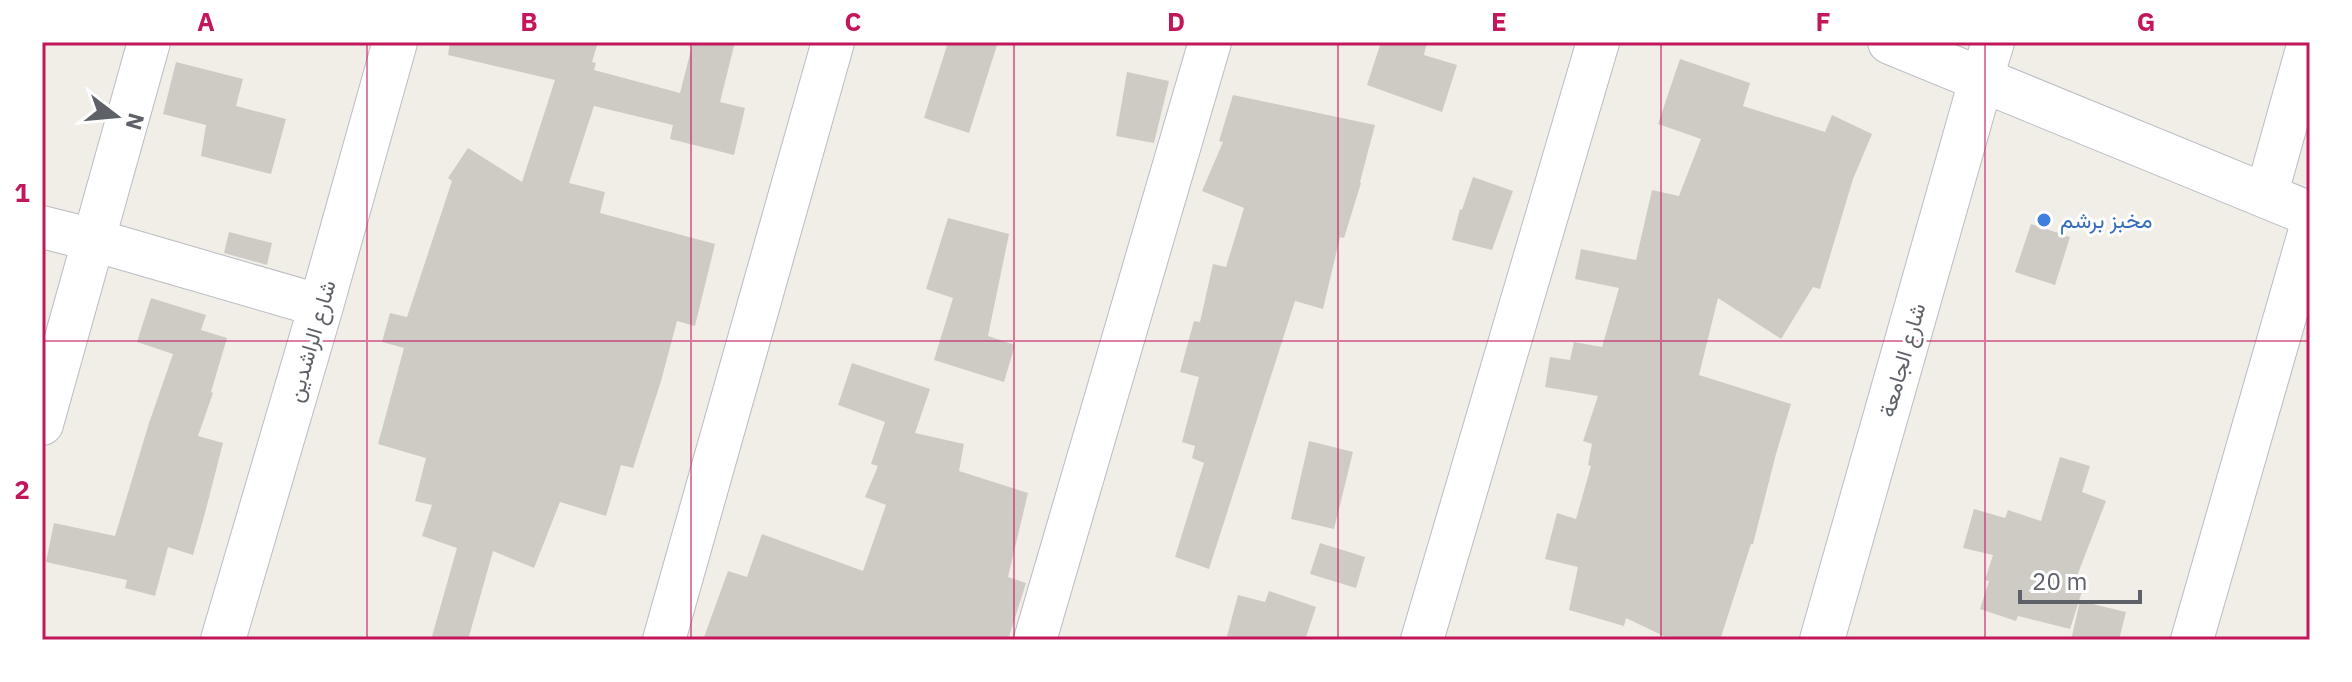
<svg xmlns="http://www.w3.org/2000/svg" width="2352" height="682" font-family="'IBM Plex Sans',Vazirmatn,sans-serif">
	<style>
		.building { fill: #cecbc5 }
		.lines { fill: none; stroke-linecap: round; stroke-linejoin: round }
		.street-casing { stroke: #b9bcc1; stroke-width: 44 }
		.secondary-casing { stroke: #babdc3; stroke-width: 46 }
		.street { stroke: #fff; stroke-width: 42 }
		.secondary { stroke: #fff; stroke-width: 44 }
		.grid { fill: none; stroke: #c2185b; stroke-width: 2; stroke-opacity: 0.55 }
		.shop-dot { fill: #3f7fe0; stroke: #fff; stroke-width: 3 }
		.labels { text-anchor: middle; stroke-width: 6; stroke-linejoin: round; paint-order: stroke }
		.shop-label { font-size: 22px; fill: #366cbe; stroke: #fff; text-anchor: start }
		.street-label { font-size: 22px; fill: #5e6268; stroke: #fff }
		.neatline { fill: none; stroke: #c2185b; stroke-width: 3 }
		.grid-label { font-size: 26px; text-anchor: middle; font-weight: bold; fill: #c2185b }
	</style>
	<rect width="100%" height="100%" fill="#f1eee7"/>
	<path class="building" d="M450,42H598L592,62L596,63L594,70L680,93L693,42H735L720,102L745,108L734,155L670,139L673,125L594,106L569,183L605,192L600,213L715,244L695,326L677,321L661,381L633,468L621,465L606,516L560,502L534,568L493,551L468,640H431L457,548L422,536L432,505L415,501L426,458L378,444L404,348L382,342L390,313L407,317L452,181L448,178L468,148L522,182L555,80L448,55Z
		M948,42H998L969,133L924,118Z
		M1381,42H1427L1424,55L1457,65L1442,112L1367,85Z
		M1680,59L1750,83L1743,106L1825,132L1832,115L1872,134L1853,179L1820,289L1813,287L1781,339L1718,298L1699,375L1791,404L1776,454L1753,544H1751L1720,640H1672L1626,618L1624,626L1569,610L1578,567L1545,559L1557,513L1576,519L1591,466L1588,465L1592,444L1583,441L1598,396L1545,387L1550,357L1570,360L1574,342L1602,347L1619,288L1575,279L1581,249L1636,260L1652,190L1679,196L1701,139L1658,124Z
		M176,62L243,79L236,106L286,119L271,174L201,156L206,125L163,114Z
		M1127,72L1169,81L1154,143L1116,136Z
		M1233,95L1375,125L1360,182L1361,183L1344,238L1340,237L1323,309L1295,301L1209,569L1175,557L1204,463L1192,458L1195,446L1182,442L1199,377L1180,372L1194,321L1200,322L1213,264L1226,267L1244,208L1202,191L1223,142L1219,141Z
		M1473,177L1513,191L1492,250L1452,240L1460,209L1462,210Z
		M948,218L1009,234L988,336L1015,345L1004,382L934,360L953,298L926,289Z
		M2031,224L2070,237L2055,285L2015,272Z
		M229,232L272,243L267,265L224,253Z
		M151,298L206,315L201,330L227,338L211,392L213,393L198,436L223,443L205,513L193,555L168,547L155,596L125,588L127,580L46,562L54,523L115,536L149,423L173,354L137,342Z
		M852,363L930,389L915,433L964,444L959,471L1028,493L1008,577L1026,583L1008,640H703L728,571L747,577L762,534L863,571L886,505L865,497L878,466L871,464L885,422L838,405Z
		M1309,441L1353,452L1334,529L1291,519Z
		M2060,457L2090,466L2082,492L2106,501L2077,576L2086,579L2070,629L2018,616L2016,621L1980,609L1989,581L1985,580L1993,555L1963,548L1974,509L2005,518L2008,510L2041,521Z
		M1320,543L1365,557L1356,588L1310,574Z
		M1269,591L1316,607L1305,640H1226L1238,595L1265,602Z
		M2080,601L2126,612L2119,640H2071Z"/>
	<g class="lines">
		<g class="street-casing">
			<path id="street" d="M1981,81L1993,42
				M2266,196L2309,42
				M42,227L94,240L321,306
				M42,424L149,42
				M664,640L833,42
				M1035,640L1210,42
				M1422,640L1598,42
				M2192,640L2310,230"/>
		</g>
		<g class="secondary-casing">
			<path id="secondary" d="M1890,42L2310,214
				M223,640L321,306L395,42
				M1822,640L1981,81"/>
		</g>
		<use href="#street" class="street"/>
		<use href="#secondary" class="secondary"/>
	</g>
	<path class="grid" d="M367,42V640M691,42V640M1014,42V640M1338,42V640M1661,42V640M1985,42V640M42,341H2310"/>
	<circle class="shop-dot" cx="2044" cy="220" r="8"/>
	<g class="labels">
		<g class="shop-label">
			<text x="2060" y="228">مخبز برشم</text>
		</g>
		<g class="street-label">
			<text transform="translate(311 341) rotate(-74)" y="8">شارع الراشدين</text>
			<text transform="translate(1902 360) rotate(-74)" y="8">شارع الجامعة</text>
		</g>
	</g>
	<rect width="2352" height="682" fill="none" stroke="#ffffff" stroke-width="88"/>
	<g transform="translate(116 116) rotate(106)" stroke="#ffffff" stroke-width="6" paint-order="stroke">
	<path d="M0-6L14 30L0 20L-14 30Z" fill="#5e6268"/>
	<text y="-12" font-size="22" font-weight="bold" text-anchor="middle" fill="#5e6268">N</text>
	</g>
	<path d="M2020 590v12h120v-12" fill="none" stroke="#5e6268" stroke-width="4"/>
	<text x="2032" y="590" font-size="24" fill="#5e6268" stroke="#ffffff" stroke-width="6" paint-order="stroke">20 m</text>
	<rect x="44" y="44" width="2264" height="594" class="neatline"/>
	<g class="grid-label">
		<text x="206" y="31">A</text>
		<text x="529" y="31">B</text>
		<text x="853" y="31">C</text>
		<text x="1176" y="31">D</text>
		<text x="1499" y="31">E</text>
		<text x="1823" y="31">F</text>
		<text x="2146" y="31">G</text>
		<text x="22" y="202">1</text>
		<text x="22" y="499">2</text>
	</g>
</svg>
